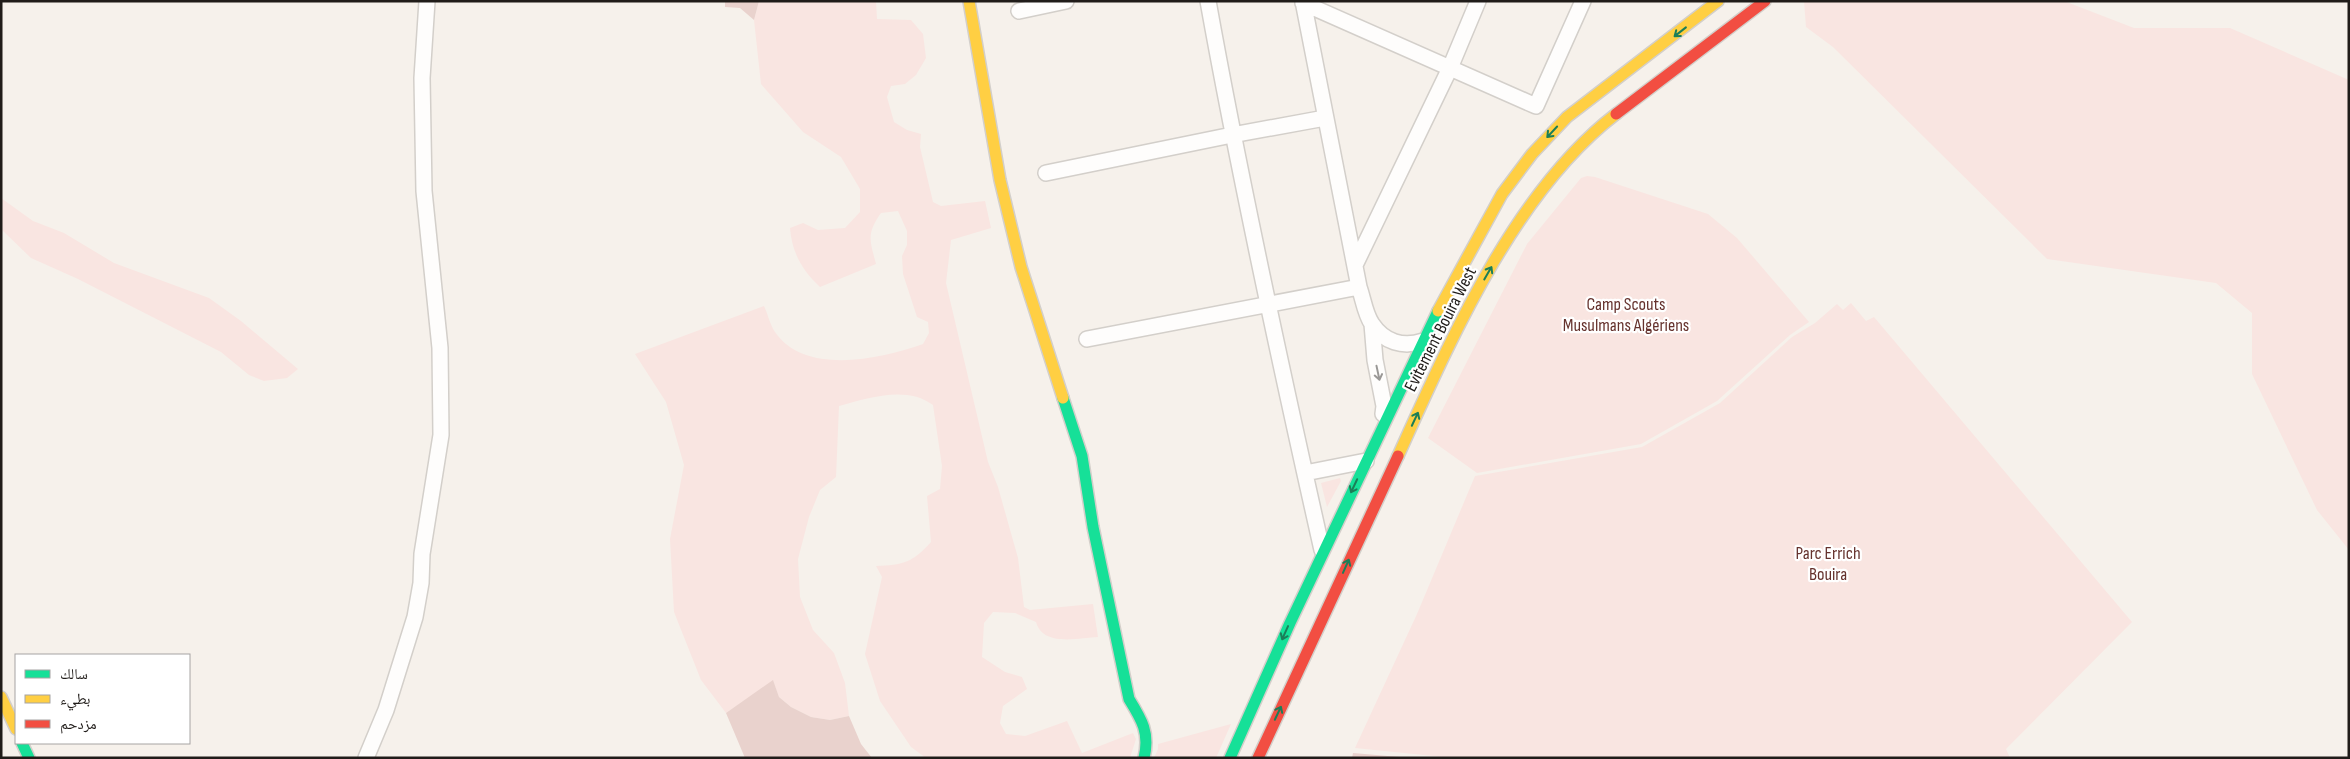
<svg xmlns="http://www.w3.org/2000/svg" width="2350" height="759" font-family="'Sofia Sans Condensed','Noto Naskh Arabic',sans-serif">
	<style>
		.green { fill: #f9e5e1 }
		.forest { fill: #e9d2cd }
		.lines { fill: none; stroke-linecap: round; stroke-linejoin: round }
		.street-casing { stroke: #d3cfca; stroke-width: 18 }
		.fast-casing { stroke: #d3cfca; stroke-width: 14 }
		.slow-casing { stroke: #d3cfca; stroke-width: 14 }
		.jam-casing { stroke: #d3cfca; stroke-width: 14 }
		.street { stroke: #fefdfc; stroke-width: 15 }
		.fast { stroke: #16e098; stroke-width: 11 }
		.slow { stroke: #ffcf43; stroke-width: 11 }
		.jam { stroke: #f24e42; stroke-width: 11 }
		.oneway { stroke: #1b7e58 }
		.oneway2 { stroke: #9a9896 }
		.labels { text-anchor: middle; stroke-width: 4.5; stroke-linejoin: round; paint-order: stroke }
		.park-label { font-size: 18px; fill: #65322d; stroke: #fff }
		.street-label { font-size: 18px; fill: #201c19; stroke: #fff }
	</style>
	<rect width="100%" height="100%" fill="#f6f1eb"/>
	<path class="green" d="M759,1H876L877,19L911,20L923,34L926,58L916,75L905,84L891,86L887,97L894,122L907,130L921,134L920,147L933,202L941,206L985,201L991,228L951,240L946,283L988,462L998,487L1018,558L1024,607L1030,610L1093,604L1098,637C1078,638 1043,647 1036,622L1015,613L993,612L984,623L982,657L1005,672L1022,677L1027,689L1003,706L1000,723L1006,734L1025,736L1067,721L1082,753L1133,733L1136,739L1130,758H926L911,747L880,701L865,654L882,577L876,566C903,565 912,563 931,542L927,496L940,489L942,466L933,405C907,385 867,398 839,406L836,477L820,490L809,517L798,559L800,597L813,630L834,653L845,683L849,716L830,720L811,717L791,707L779,697L773,681L726,713L701,680L674,612L670,539L684,465L666,402L635,354L764,306C768,314 770,325 775,332C805,376 881,359 923,344L929,333L928,322L917,317L903,274L902,256L907,245V231L898,211L881,213C866,234 870,241 876,264L820,287C802,270 792,253 790,228L803,223L818,230L845,228L860,212V189L841,157L803,132L761,84L754,20Z
		M1804,1H2064L2134,28H2230L2349,80V550L2317,510L2252,374V313L2216,283L2047,259L1833,47L1806,27Z
		M1587,176L1595,177L1708,214L1737,238L1809,322L1790,335L1717,401L1641,444L1477,473L1428,438L1527,244L1581,178Z
		M1,198L33,221L64,233L114,263L209,298L241,321L298,369L287,378L264,381L249,375L221,352L78,279L31,258L1,229Z
		M1851,303L1866,321L1874,317L2132,622L2006,749L2010,758H1453L1355,748L1417,614L1475,476L1642,447L1720,403L1792,337L1815,323L1837,304L1843,310Z
		M1340,478L1341,481L1327,507L1321,483Z
		M1231,724L1216,758H1154L1158,749V744Z"/>
	<path class="forest" d="M725,1H759L754,20L740,8L725,7Z
		M773,680L779,697L791,707L811,717L830,720L849,716L861,744L872,758H745L726,713Z
		M1353,753L1411,758H1352Z"/>
	<g class="lines">
		<g class="street-casing">
			<path id="street" d="M1208,1C1241,185 1281,368 1322,550
				M1303,3L1536,106L1583,1
				M1019,11L1066,1
				M1046,173L1232,135L1325,118
				M1356,263L1450,68L1478,1
				M1359,287C1363,298 1365,314 1372,324C1384,342 1403,348 1423,341
				M1372,324L1375,360L1384,406L1383,414
				M1087,339L1359,287L1303,1
				M1305,473L1366,461
				M366,758L386,710L415,617L421,583L422,554L441,435L440,348L424,191L422,78L427,1"/>
		</g>
		<g class="fast-casing">
			<path id="fast" d="M1063,398L1082,456L1093,527L1129,699C1142,720 1150,733 1144,758
				M22,743L29,758
				M1230,758L1290,623L1438,311"/>
		</g>
		<g class="slow-casing">
			<path id="slow" d="M969,1L1000,180L1021,267L1063,398
				M1438,311L1502,194L1532,154L1567,117L1718,1
				M1398,456C1450,341 1514,192 1616,114
				M1,697L16,729"/>
		</g>
		<g class="jam-casing">
			<path id="jam" d="M1616,114L1765,1
				M1258,758L1398,456"/>
		</g>
		<use href="#street" class="street"/>
		<use href="#fast" class="fast"/>
		<use href="#slow" class="slow"/>
		<use href="#jam" class="jam"/>
	</g>
	<defs><path id="oneway-shaft" d="M-6 0H5M1.5-3L5.5 0L1.5 3" fill="none" stroke-width="1.6" stroke-linecap="round" stroke-linejoin="round" transform="scale(1.25)"/></defs>
	<g class="oneway">
		<use href="#oneway-shaft" transform="translate(1680 32) rotate(142)"/>
		<use href="#oneway-shaft" transform="translate(1552 132) rotate(133)"/>
		<use href="#oneway-shaft" transform="translate(1488 273) rotate(-60)"/>
		<use href="#oneway-shaft" transform="translate(1415 419) rotate(-65)"/>
		<use href="#oneway-shaft" transform="translate(1354 486) rotate(115)"/>
		<use href="#oneway-shaft" transform="translate(1346 566) rotate(-66)"/>
		<use href="#oneway-shaft" transform="translate(1285 633) rotate(114)"/>
		<use href="#oneway-shaft" transform="translate(1278 713) rotate(-65)"/>
	</g>
	<use class="oneway2" href="#oneway-shaft" transform="translate(1378 373) rotate(78)"/>
	<g class="labels">
		<g class="park-label">
			<text x="1626" y="310">Camp Scouts<tspan x="1626" dy="21">Musulmans Algériens</tspan></text>
			<text x="1828" y="559">Parc Errich<tspan x="1828" dy="21">Bouira</tspan></text>
		</g>
		<g class="street-label">
			<text transform="translate(1440 329) rotate(-63)" y="6">Evitement Bouira West</text>
		</g>
	</g>
	<rect width="2350" height="759" fill="none" stroke="#201c19" stroke-width="5"/>
	<rect x="15" y="654" width="175" height="90" fill="#ffffff" stroke="#a6a4a3"/>
	<rect x="25" y="670" width="25" height="8" fill="#16e098" stroke="#a6a4a3"/>
	<text x="60" y="679" font-size="15" fill="#201c19">سالك</text>
	<rect x="25" y="695" width="25" height="8" fill="#ffcf43" stroke="#a6a4a3"/>
	<text x="60" y="704" font-size="15" fill="#201c19">بطيء</text>
	<rect x="25" y="720" width="25" height="8" fill="#f24e42" stroke="#a6a4a3"/>
	<text x="60" y="729" font-size="15" fill="#201c19">مزدحم</text>
</svg>
